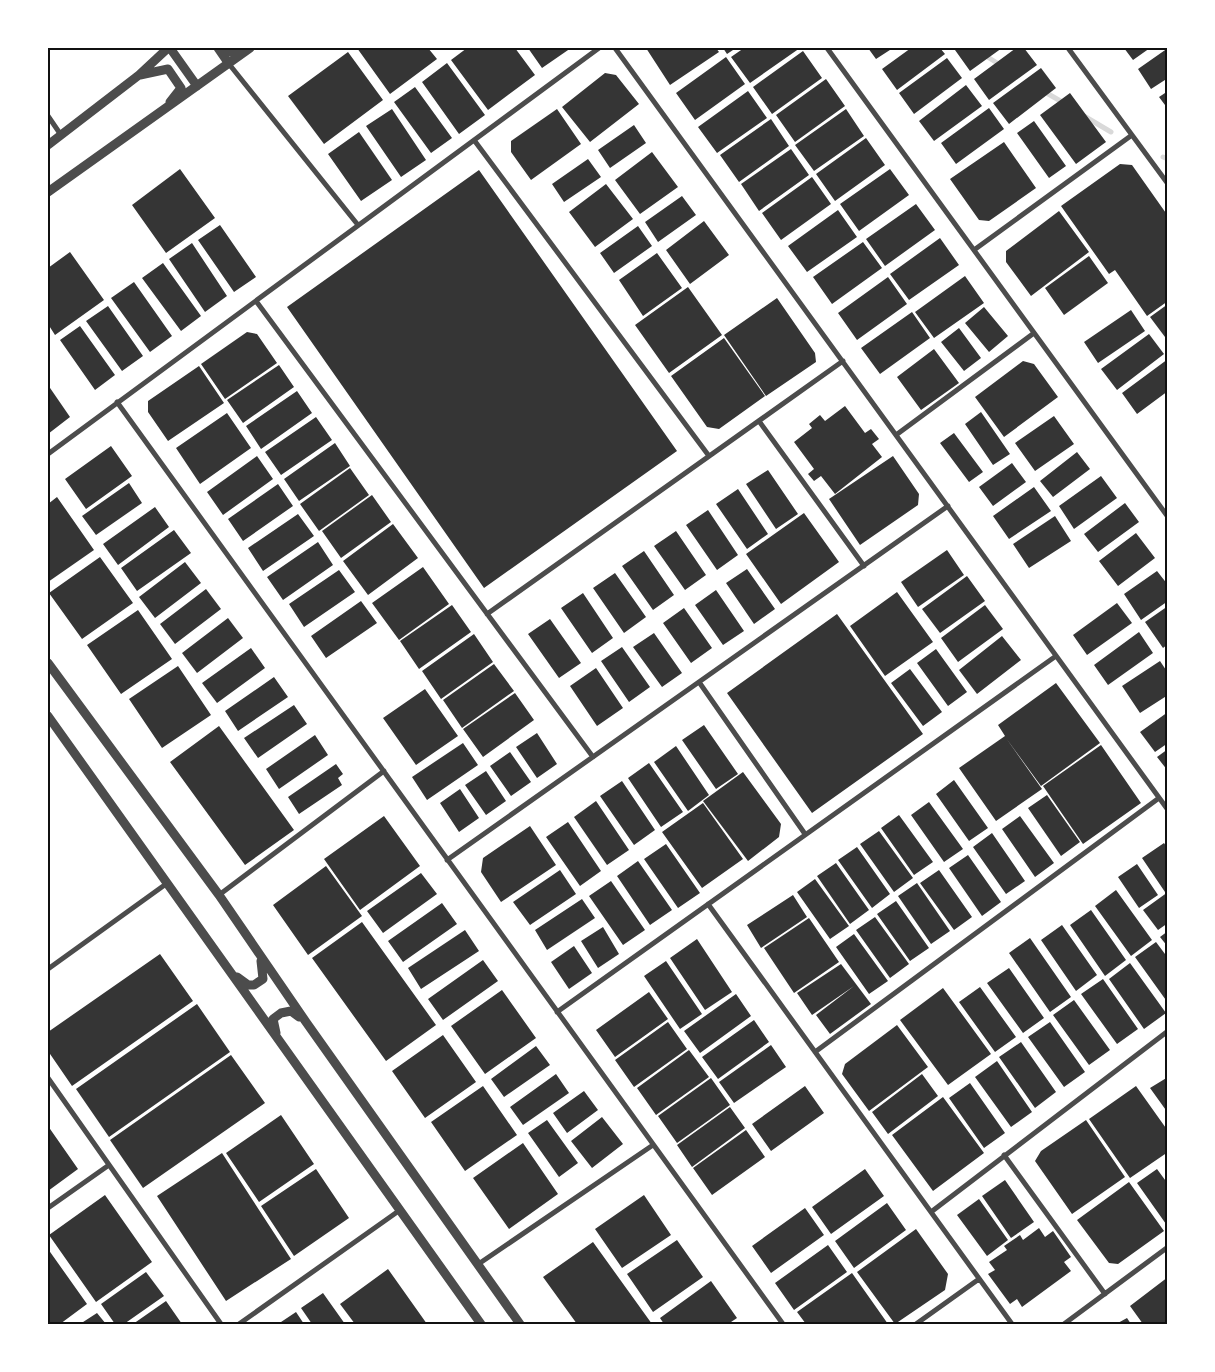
<svg xmlns="http://www.w3.org/2000/svg" width="1215" height="1372" font-family="'Work Sans',sans-serif">
	<style>
		.lines { fill: none; stroke-linecap: round; stroke-linejoin: round }
		.stream { stroke: #d9d9d9; stroke-width: 5 }
		.building { fill: #353535 }
		.minor { stroke: #4c4c4c; stroke-width: 5 }
		.tertiary { stroke: #4c4c4c; stroke-width: 9 }
		.neatline { fill: none; stroke: #111; stroke-width: 2 }
	</style>
	<rect width="100%" height="100%" fill="#fff"/>
	<g class="lines">
		<path class="stream" d="M973,48L1002,66
			M1043,91L1064,103
			M1084,116L1111,132
			M1163,157L1168,159"/>
	</g>
	<path class="building" d="M357,48H428L437,59L390,94Z
		M467,48H515L535,75L488,110L451,60Z
		M528,48H571L542,68Z
		M646,48H716L719,52L670,85Z
		M723,48H736L727,54Z
		M744,48H800L750,83L731,57Z
		M868,48H893L876,59Z
		M911,48H940L945,54L897,90L882,69Z
		M959,48H1002L970,71L955,50Z
		M1016,48H1024L1037,65L989,100L974,79Z
		M1124,48H1150L1133,60Z
		M1168,48V78L1151,89L1138,69Z
		M803,51L822,78L772,114L753,87Z
		M348,52L383,100L324,144L288,96Z
		M726,57L745,84L695,120L676,93Z
		M947,58L962,78L914,114L899,93Z
		M447,63L485,115L459,134L422,82Z
		M1041,68L1056,88L1009,124L993,103Z
		M605,73L616,75L639,104L590,142L562,107Z
		M826,79L845,106L795,142L776,115Z
		M966,85L982,106L934,141L919,121Z
		M415,87L452,138L431,153L394,102Z
		M748,91L767,118L717,153L698,127Z
		M1168,91V109L1159,97Z
		M1070,93L1106,142L1076,164L1040,115Z
		M989,108L1004,129L956,164L941,143Z
		M392,109L426,160L401,177L366,126Z
		M557,109L581,144L531,180L511,152V141Z
		M846,109L864,136L814,171L795,145Z
		M771,119L789,146L739,182L720,155Z
		M1034,121L1066,166L1049,178L1017,133Z
		M634,125L646,143L610,168L598,150Z
		M359,132L392,180L361,201L328,154Z
		M866,138L885,165L835,201L816,174Z
		M1004,142L1036,188L989,221L979,220L950,179Z
		M791,149L809,175L759,211L741,184Z
		M652,152L678,187L640,214L615,180Z
		M588,159L601,177L564,202L552,184Z
		M1120,164L1132,165L1168,216V301L1147,316L1115,270L1109,274L1061,206Z
		M180,169L215,218L166,253L132,205Z
		M890,169L909,195L859,231L840,204Z
		M479,170L677,451L484,588L287,307Z
		M812,177L831,204L781,240L762,213Z
		M606,184L633,219L595,247L569,212Z
		M682,196L696,215L658,242L645,222Z
		M916,204L935,230L885,266L866,239Z
		M838,210L857,237L807,272L788,246Z
		M1059,211L1089,252L1031,296L1006,262V251Z
		M704,221L729,255L690,284L666,250Z
		M220,225L256,277L234,292L198,240Z
		M638,226L652,246L614,273L600,253Z
		M940,238L959,265L909,300L890,274Z
		M863,242L882,268L832,304L813,277Z
		M192,243L227,296L205,312L169,259Z
		M70,252L104,300L55,335L48,324V268Z
		M657,253L682,288L643,316L619,280Z
		M1089,256L1108,283L1064,315L1045,288Z
		M163,263L201,316L181,331L142,278Z
		M965,276L984,303L934,338L915,312Z
		M888,277L907,304L857,340L838,313Z
		M134,282L172,336L150,352L111,298Z
		M688,287L722,335L669,373L635,325Z
		M777,298L815,353L816,362L766,396L724,335Z
		M1168,304V341L1150,317Z
		M108,306L143,356L122,371L86,321Z
		M984,307L1008,336L989,352L965,323Z
		M1131,310L1145,331L1098,363L1084,342Z
		M912,312L930,338L880,374L861,348Z
		M80,326L115,375L95,390L60,340Z
		M959,328L981,358L964,371L941,342Z
		M247,332L257,334L277,363L225,399L201,364Z
		M1149,334L1164,354L1117,390L1101,369Z
		M724,338L765,396L719,429L707,427L671,376Z
		M934,349L959,383L921,410L897,377Z
		M1168,359V391L1137,414L1122,393Z
		M1023,361L1034,364L1058,397L1004,437L975,397Z
		M279,365L294,387L243,423L227,400Z
		M199,366L224,403L168,441L148,412V401Z
		M48,385L70,417L48,434Z
		M297,391L312,413L261,449L246,426Z
		M845,406L865,433L871,429L879,439L872,444L882,457L835,494L821,476L814,481L808,474L814,469L794,442L812,428L809,424L820,415L825,421Z
		M981,412L1010,454L993,465L965,424Z
		M227,413L251,448L200,484L176,448Z
		M1054,416L1074,444L1035,471L1015,443Z
		M316,417L332,440L281,475L265,452Z
		M954,433L983,472L969,482L940,443Z
		M335,443L350,466L299,501L284,479Z
		M111,446L132,476L86,509L65,479Z
		M1077,452L1090,469L1053,497L1040,481Z
		M257,456L273,479L223,515L207,492Z
		M893,456L919,494L918,505L860,545L829,499Z
		M1012,463L1026,482L993,506L979,487Z
		M350,468L369,495L319,531L300,504Z
		M768,470L798,514L776,529L746,484Z
		M1101,476L1117,498L1074,529L1059,506Z
		M129,483L142,503L96,535L82,516Z
		M278,484L293,506L243,541L228,519Z
		M1034,487L1051,511L1009,539L993,516Z
		M738,489L768,534L747,549L716,504Z
		M372,495L391,522L341,558L322,531Z
		M57,497L94,550L48,582V504Z
		M1125,503L1139,522L1098,552L1084,534Z
		M155,507L169,527L118,565L103,544Z
		M708,510L738,555L717,570L686,525Z
		M804,513L839,562L781,604L746,554Z
		M298,514L314,536L263,571L248,548Z
		M1055,516L1071,541L1029,568L1013,544Z
		M393,524L418,558L368,595L343,561Z
		M174,530L191,553L137,591L121,568Z
		M676,531L706,575L685,590L654,546Z
		M1136,533L1155,558L1118,586L1099,561Z
		M318,542L333,565L283,600L267,577Z
		M947,550L964,575L918,607L901,582Z
		M644,551L674,595L653,610L622,566Z
		M100,557L133,603L82,639L49,593Z
		M185,562L201,583L155,618L139,597Z
		M423,567L449,604L399,640L372,603Z
		M747,569L775,609L754,624L726,583Z
		M339,570L355,592L304,627L289,604Z
		M1157,571L1168,585V601L1141,620L1124,594Z
		M615,573L646,617L624,633L593,588Z
		M967,576L985,601L940,633L922,609Z
		M206,589L221,609L175,644L160,624Z
		M716,590L744,631L723,645L695,605Z
		M897,592L933,642L885,676L850,626Z
		M583,593L613,638L592,653L561,608Z
		M361,601L377,623L326,658L311,636Z
		M1117,603L1132,623L1087,655L1073,635Z
		M452,605L471,632L419,669L400,641Z
		M985,605L1003,629L958,662L941,638Z
		M1168,606V644L1163,648L1145,622Z
		M684,608L712,648L691,663L663,623Z
		M138,610L172,659L121,694L87,645Z
		M837,614L923,734L812,813L727,693Z
		M228,618L243,638L197,673L182,653Z
		M550,619L581,663L559,678L528,634Z
		M1139,632L1153,653L1108,685L1094,665Z
		M654,633L682,673L662,687L633,647Z
		M474,634L493,662L441,699L422,671Z
		M1002,636L1021,660L977,694L959,670Z
		M622,647L650,687L629,702L601,661Z
		M251,648L265,668L217,703L202,683Z
		M936,649L967,692L948,706L917,663Z
		M1160,661L1168,673V695L1140,713L1122,686Z
		M494,664L514,691L462,728L443,700Z
		M178,666L211,715L162,748L129,699Z
		M596,668L623,708L597,726L570,686Z
		M910,669L942,712L923,726L891,683Z
		M274,677L288,697L238,731L225,711Z
		M1056,683L1100,743L1041,786L1006,738L1042,789L996,821L959,768L1005,736L998,725Z
		M425,689L458,736L416,765L383,718Z
		M515,693L534,720L483,757L463,729Z
		M294,705L307,724L258,758L244,738Z
		M1168,712V743L1155,752L1140,732Z
		M704,725L738,774L716,789L682,740Z
		M219,726L294,830L245,865L170,762Z
		M537,733L557,764L537,778L516,747Z
		M315,735L328,755L279,789L266,769Z
		M463,743L478,765L427,800L412,777Z
		M1101,745L1141,803L1083,844L1043,786Z
		M676,746L709,795L688,811L654,762Z
		M1168,749V771L1157,757Z
		M510,752L531,782L511,796L490,766Z
		M649,763L683,812L661,827L628,778Z
		M336,764L343,774L338,778L342,785L299,814L288,797Z
		M486,771L506,801L486,815L465,785Z
		M743,772L781,824L779,837L748,861L703,801Z
		M954,780L988,828L969,841L936,794Z
		M622,781L655,830L634,845L600,796Z
		M460,789L479,818L459,832L440,803Z
		M1047,795L1080,842L1061,856L1028,808Z
		M596,801L629,850L607,865L574,817Z
		M929,802L963,849L944,862L911,815Z
		M703,803L743,859L702,888L662,832Z
		M899,815L933,862L914,875L881,828Z
		M384,816L420,866L360,910L324,859Z
		M1020,816L1054,863L1035,877L1002,829Z
		M568,822L601,871L580,886L546,837Z
		M530,826L556,865L501,902L481,872L483,858Z
		M879,831L913,878L894,892L860,844Z
		M992,833L1025,881L1006,894L973,847Z
		M1164,843L1168,849V890L1165,892L1142,858Z
		M666,844L700,893L678,908L644,859Z
		M857,847L890,894L872,908L838,860Z
		M968,855L1001,902L982,916L949,868Z
		M638,861L672,910L650,925L617,876Z
		M836,863L869,910L850,924L817,876Z
		M1137,864L1158,895L1139,908L1118,877Z
		M326,866L362,916L308,955L273,905Z
		M560,870L576,894L530,925L513,902Z
		M939,870L972,917L954,930L920,883Z
		M421,873L437,894L383,933L367,911Z
		M815,879L849,926L830,939L797,892Z
		M611,881L645,930L623,945L589,896Z
		M917,883L950,931L931,944L898,896Z
		M1116,890L1152,940L1131,956L1095,906Z
		M1168,892V923L1158,930L1143,910Z
		M793,895L807,917L761,948L747,925Z
		M582,899L595,918L547,950L535,930Z
		M896,901L929,948L910,961L877,914Z
		M442,903L457,924L403,962L388,941Z
		M1091,910L1126,960L1105,976L1070,925Z
		M875,917L909,964L890,978L856,930Z
		M809,918L839,962L794,993L764,948Z
		M362,922L436,1025L386,1061L312,958Z
		M1062,925L1097,975L1076,991L1041,940Z
		M603,927L619,954L598,968L581,941Z
		M465,930L479,951L421,989L408,968Z
		M1168,931V947L1160,937Z
		M854,934L888,981L869,994L836,947Z
		M1030,938L1071,997L1050,1012L1009,953Z
		M697,939L732,992L705,1010L670,958Z
		M1156,942L1168,958V1003L1135,957Z
		M574,946L592,973L569,989L551,962Z
		M160,954L193,1001L72,1086L48,1051V1032Z
		M483,960L498,981L443,1020L428,999Z
		M666,961L702,1014L680,1029L644,976Z
		M1130,963L1166,1013L1144,1029L1109,979Z
		M841,964L871,1004L830,1034L816,1015L854,986L812,1015L797,993Z
		M1009,968L1044,1018L1023,1033L987,983Z
		M1103,979L1138,1029L1117,1044L1081,994Z
		M980,987L1016,1037L995,1052L959,1002Z
		M943,988L991,1054L948,1085L900,1020Z
		M502,990L536,1038L485,1074L451,1026Z
		M649,992L668,1019L615,1057L596,1030Z
		M736,994L751,1016L700,1053L684,1031Z
		M1074,1000L1110,1050L1089,1065L1053,1015Z
		M197,1004L230,1052L109,1137L76,1089Z
		M754,1020L769,1042L718,1079L702,1057Z
		M668,1022L687,1049L634,1087L615,1060Z
		M1050,1022L1085,1072L1064,1087L1028,1037Z
		M897,1025L928,1067L869,1111L842,1074L845,1064Z
		M443,1035L476,1082L425,1118L392,1071Z
		M1021,1042L1056,1092L1035,1108L999,1057Z
		M771,1045L786,1067L734,1103L719,1082Z
		M536,1046L550,1065L504,1097L491,1079Z
		M689,1050L709,1077L656,1115L637,1088Z
		M231,1055L265,1103L143,1188L110,1140Z
		M997,1061L1032,1112L1011,1127L975,1077Z
		M556,1074L569,1093L523,1125L510,1107Z
		M922,1074L938,1096L888,1134L872,1112Z
		M1168,1077V1113L1150,1088Z
		M711,1078L730,1105L677,1143L658,1116Z
		M970,1083L1005,1133L984,1148L949,1098Z
		M483,1086L517,1135L465,1171L431,1122Z
		M805,1086L824,1113L771,1151L752,1124Z
		M1136,1086L1168,1131V1152L1130,1178L1089,1119Z
		M584,1091L598,1110L567,1133L553,1113Z
		M943,1097L984,1153L933,1191L892,1135Z
		M730,1107L745,1128L692,1167L677,1145Z
		M281,1115L314,1164L259,1202L226,1153Z
		M602,1117L623,1144L592,1168L571,1141Z
		M547,1120L578,1163L559,1177L528,1133Z
		M1086,1120L1125,1177L1072,1214L1035,1161L1041,1151Z
		M48,1126L78,1169L48,1191Z
		M746,1130L765,1157L712,1195L693,1168Z
		M523,1143L558,1194L509,1229L473,1178Z
		M222,1153L291,1259L226,1301L157,1196Z
		M316,1169L349,1218L294,1256L261,1206Z
		M865,1169L884,1196L831,1234L812,1207Z
		M1157,1169L1168,1184L1166,1224L1137,1183Z
		M1005,1180L1034,1222L1011,1238L982,1196Z
		M1129,1182L1164,1231L1118,1264L1109,1263L1077,1220Z
		M105,1195L152,1262L96,1302L49,1235Z
		M644,1195L671,1235L622,1268L595,1229Z
		M979,1199L1008,1240L987,1256L957,1215Z
		M887,1203L906,1230L854,1268L835,1241Z
		M805,1208L824,1235L771,1273L752,1246Z
		M1039,1228L1045,1237L1053,1231L1071,1257L1064,1262L1071,1271L1022,1307L1017,1299L1010,1304L988,1274L995,1270L989,1262L1007,1250L1004,1246L1020,1235L1023,1240Z
		M916,1229L948,1274L945,1290L895,1324L857,1272Z
		M677,1240L703,1277L653,1312L627,1274Z
		M593,1242L652,1324H577L543,1277Z
		M828,1245L847,1272L794,1310L775,1283Z
		M48,1249L87,1304L60,1324H48Z
		M388,1269L427,1324H355L340,1304Z
		M146,1272L164,1296L124,1324H115L101,1304Z
		M852,1273L888,1324H806L797,1312Z
		M1168,1277V1324H1143L1130,1306Z
		M711,1281L737,1318L728,1324H664L660,1318Z
		M323,1293L345,1324H312L301,1308Z
		M166,1301L182,1324H133Z
		M296,1312L304,1324H278Z
		M97,1313L106,1324H80Z
		M1127,1318L1131,1324H1116Z"/>
	<g class="lines">
		<path class="minor" d="M615,48L1168,810
			M827,48L1168,517
			M1068,48L1168,184
			M229,64L358,225
			M48,116L61,135
			M474,140L709,456
			M974,250L1132,135
			M256,301L593,757
			M117,402L783,1324
			M759,421L864,566
			M896,435L1034,333
			M48,454L599,48
			M487,614L843,361
			M699,682L805,834
			M447,860L948,506
			M219,895L384,771
			M708,904L1012,1324
			M48,969L166,884
			M557,1012L1056,656
			M815,1052L1159,798
			M48,1078L221,1324
			M1004,1155L1105,1294
			M48,1208L109,1165
			M931,1212L1168,1031
			M477,1265L653,1145
			M239,1324L400,1210
			M916,1324L979,1279
			M1064,1324L1168,1247"/>
		<path class="tertiary" d="M170,48L197,86
			M218,48L229,64
			M225,48L229,52L244,48
			M140,75L168,69L181,88L170,102
			M48,145L139,75L168,48
			M48,192L250,48
			M48,663L219,895L306,1022L520,1324
			M48,716L481,1324
			M237,977L248,985H254L263,979L261,961
			M276,1033L273,1019L281,1013L291,1011L299,1017"/>
	</g>
	<rect width="1215" height="1372" fill="none" stroke="#ffffff" stroke-width="98"/>
	<rect x="49" y="49" width="1117" height="1274" class="neatline"/>
</svg>
